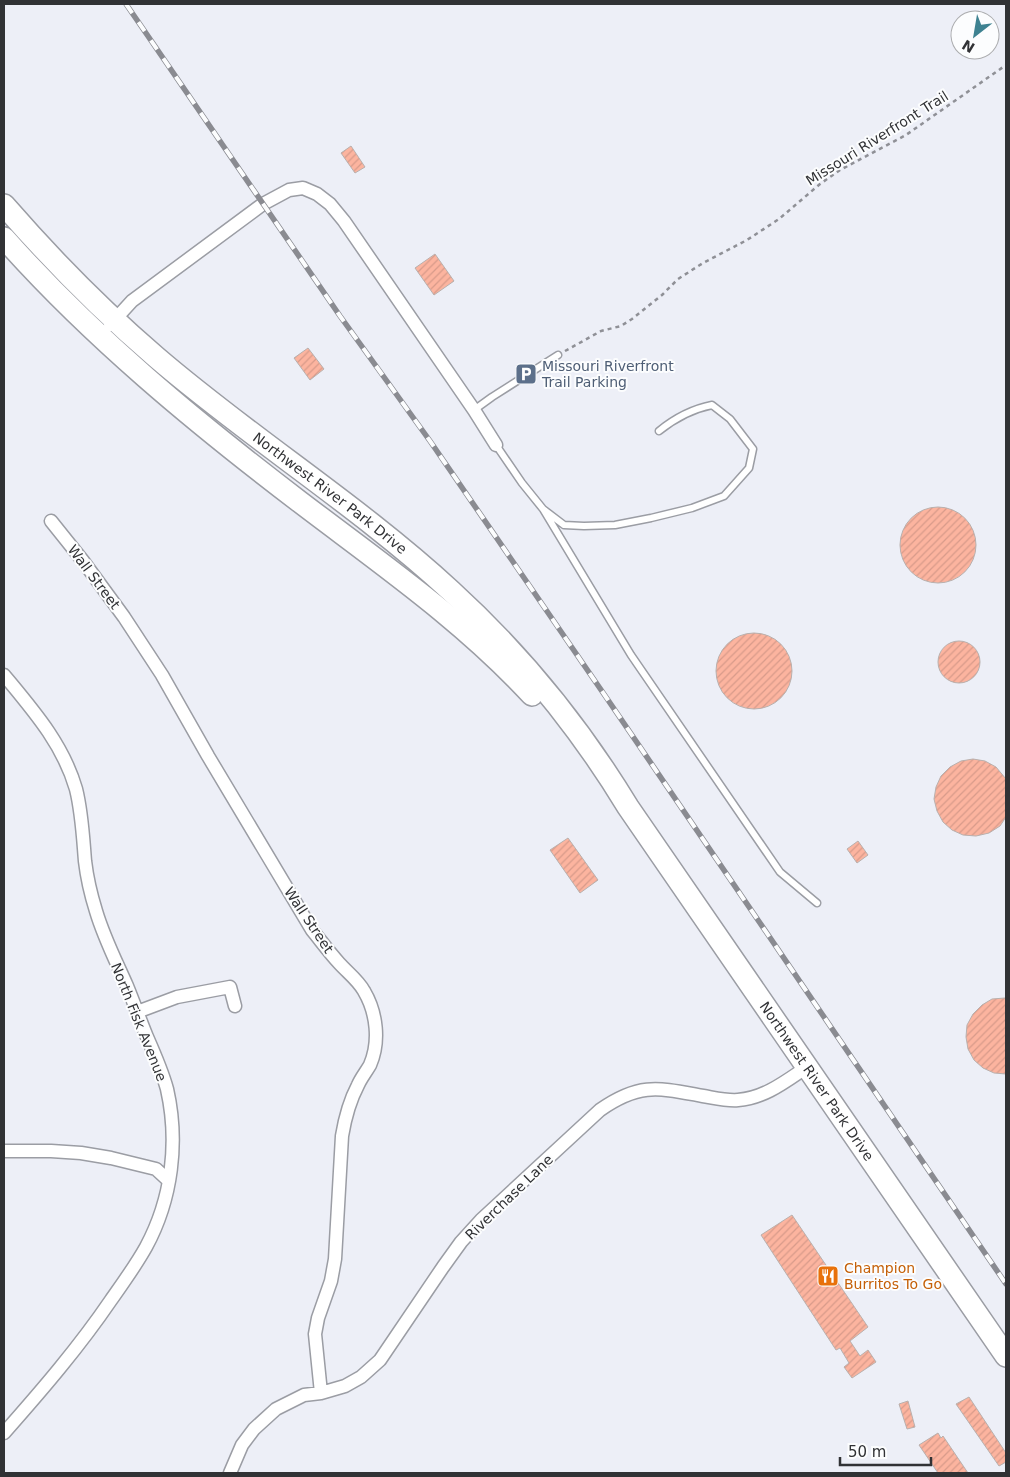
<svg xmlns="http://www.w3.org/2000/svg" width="1010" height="1477" font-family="'DejaVu Sans',sans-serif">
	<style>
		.building { fill: url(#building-hatch); stroke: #b9b0ad }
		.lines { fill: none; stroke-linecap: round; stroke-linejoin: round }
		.lane-casing { stroke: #9b9da4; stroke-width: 9 }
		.street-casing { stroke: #9b9da4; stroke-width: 15 }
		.primary-casing { stroke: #9b9da4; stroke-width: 24 }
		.path { stroke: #8f9096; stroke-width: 2.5; stroke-dasharray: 4 4; stroke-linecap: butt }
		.lane { stroke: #fff; stroke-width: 6 }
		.street { stroke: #fff; stroke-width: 12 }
		.primary { stroke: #fff; stroke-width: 21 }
		.rail-casing { stroke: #8a8b91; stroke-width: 5.5 }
		.rail { stroke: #fcfdfe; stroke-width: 4; stroke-dasharray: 11; stroke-linecap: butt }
		.labels { text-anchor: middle; stroke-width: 4; stroke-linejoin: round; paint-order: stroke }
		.street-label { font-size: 14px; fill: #313235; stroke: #fcfdfe }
		.service-label { font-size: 14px; fill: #4e5e75; stroke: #fcfdfe; text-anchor: start }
		.food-label { font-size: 14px; fill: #c56008; stroke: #fcfdfe; text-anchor: start }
	</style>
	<defs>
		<pattern id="building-hatch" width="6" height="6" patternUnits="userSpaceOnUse" patternTransform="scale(1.25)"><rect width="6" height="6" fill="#fcb49f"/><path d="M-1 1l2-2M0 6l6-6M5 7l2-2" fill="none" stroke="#d89b8a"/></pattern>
	</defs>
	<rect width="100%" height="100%" fill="#edeff7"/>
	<path class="building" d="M351,146L365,167L355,173L341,153Z
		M435,254L454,281L434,295L415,268Z
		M308,348L324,369L310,380L294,358Z
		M900 545a38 38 0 1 1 76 0a38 38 0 1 1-76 0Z
		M716 671a38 38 0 1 1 76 0a38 38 0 1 1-76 0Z
		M938 662a21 21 0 1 1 42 0a21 21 0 1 1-42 0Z
		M973,759L985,761L996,767L1006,779V817L1000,826L989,833L976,836L963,835L952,830L943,822L937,811L934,799L936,787L941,776L950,767L961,761Z
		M568,838L598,880L580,893L550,850Z
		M858,841L868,855L857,863L847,849Z
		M1005,998H1006V1074L994,1073L983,1068L974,1060L968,1049L966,1037L967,1025L973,1014L982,1005L992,999Z
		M792,1215L868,1327L850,1341L860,1356L868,1350L876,1362L852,1378L844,1367L849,1363L840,1348L836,1350L761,1235Z
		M969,1397L1006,1453V1462L999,1466L956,1404Z
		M908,1401L915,1427L907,1429L899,1404Z
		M938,1433L941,1438L943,1436L968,1473H938L919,1445Z"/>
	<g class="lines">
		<g class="lane-casing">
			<path id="lane" d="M474,410L492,397L558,355
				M496,445L522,483L543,509L564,525L584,526L615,525L651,518L692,508L724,496L749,468L753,449L730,419L712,405C692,409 675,418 659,431
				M543,509L631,655L780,872L817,903"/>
		</g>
		<g class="street-casing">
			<path id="street" d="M110,325L132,301L263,204L289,190L303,188L317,194L330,204L344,221L474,410L496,445
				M51,521L83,561L124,617L162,675L208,756L312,930C321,941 329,952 339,963C347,972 358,980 364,991C377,1013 380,1042 370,1065C366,1072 361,1078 358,1085C349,1102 345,1118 342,1136L335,1259L331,1281L318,1318L315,1334L321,1393
				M4,675C33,710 63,744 76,789C82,813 83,837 85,861C87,878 91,895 96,911C104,938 116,961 127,986C134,1003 140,1020 147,1037C155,1055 162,1071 167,1089C179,1142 172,1199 146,1247C136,1265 123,1283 111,1300C79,1347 42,1390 4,1433
				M137,1012L177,997L230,987L235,1006
				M4,1151H51L81,1153L111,1158L156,1169L169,1181
				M230,1473L242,1445L254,1429L276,1409L304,1395L321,1393L345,1386L361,1377L380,1360L443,1267L461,1242L481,1220L600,1110C640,1082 659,1088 703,1096C715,1098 727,1101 738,1100C765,1098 786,1081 807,1067"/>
		</g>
		<g class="primary-casing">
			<g id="primary">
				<path id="s1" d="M4,205C51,259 101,310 156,357C250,438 359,506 451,591C520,654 580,728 628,807L1006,1356"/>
				<path d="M4,238C92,337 195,422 300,502C380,563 464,621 532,695"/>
			</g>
		</g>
		<path class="path" d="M565,351L601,331L621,326L632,319L662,295L678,279L703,263L747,240L779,219L820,184L840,170L906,135L1006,65"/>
		<use href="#lane" class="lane"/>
		<use href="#street" class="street"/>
		<use href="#primary" class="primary"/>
		<g class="rail-casing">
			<path id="rail" d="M126,4L340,316L430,441L608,700L1006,1284"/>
		</g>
		<use href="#rail" class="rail"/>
	</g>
	<defs>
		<g id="parking-square" transform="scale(1.125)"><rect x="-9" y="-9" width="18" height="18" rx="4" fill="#5c6f8a" stroke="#fcfdfe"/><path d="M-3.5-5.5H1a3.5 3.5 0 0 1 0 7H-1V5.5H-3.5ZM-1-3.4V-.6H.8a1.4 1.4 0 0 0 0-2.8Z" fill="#fff"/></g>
		<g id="restaurant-square" transform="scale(1.125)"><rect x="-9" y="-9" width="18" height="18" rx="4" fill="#e8710a" stroke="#fcfdfe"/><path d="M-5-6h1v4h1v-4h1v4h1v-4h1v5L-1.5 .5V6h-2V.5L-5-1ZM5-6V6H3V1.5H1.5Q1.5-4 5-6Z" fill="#fff"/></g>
	</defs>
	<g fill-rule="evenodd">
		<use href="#parking-square" x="526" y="374"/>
		<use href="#restaurant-square" x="828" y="1276"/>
	</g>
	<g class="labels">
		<g class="street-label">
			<text transform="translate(877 138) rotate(-32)" y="5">Missouri Riverfront Trail</text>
			<text dy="5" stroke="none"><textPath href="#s1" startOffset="436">Northwest River Park Drive</textPath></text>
			<text transform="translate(94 577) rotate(53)" y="5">Wall Street</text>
			<text transform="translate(309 920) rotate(56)" y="5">Wall Street</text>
			<text transform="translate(139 1022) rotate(68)" y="5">North Fisk Avenue</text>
			<text dy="5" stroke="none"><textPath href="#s1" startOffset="1205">Northwest River Park Drive</textPath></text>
			<text transform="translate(509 1197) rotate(-44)" y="5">Riverchase Lane</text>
		</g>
		<g class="service-label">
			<text x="542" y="371">Missouri Riverfront<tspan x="542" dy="16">Trail Parking</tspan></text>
		</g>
		<g class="food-label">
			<text x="844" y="1273">Champion<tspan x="844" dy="16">Burritos To Go</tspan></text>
		</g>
	</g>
	<rect width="1010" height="1477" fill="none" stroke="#313235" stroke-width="10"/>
	<g transform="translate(975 35) rotate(211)"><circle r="24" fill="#fcfdfe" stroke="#abacae"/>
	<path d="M0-4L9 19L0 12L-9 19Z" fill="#3e8291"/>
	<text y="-8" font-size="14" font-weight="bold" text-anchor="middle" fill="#313235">N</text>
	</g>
	<path d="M840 1457v8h91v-8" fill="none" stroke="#313235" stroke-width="2.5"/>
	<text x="848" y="1457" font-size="15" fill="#313235" stroke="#fcfdfe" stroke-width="4" paint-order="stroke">50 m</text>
</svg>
